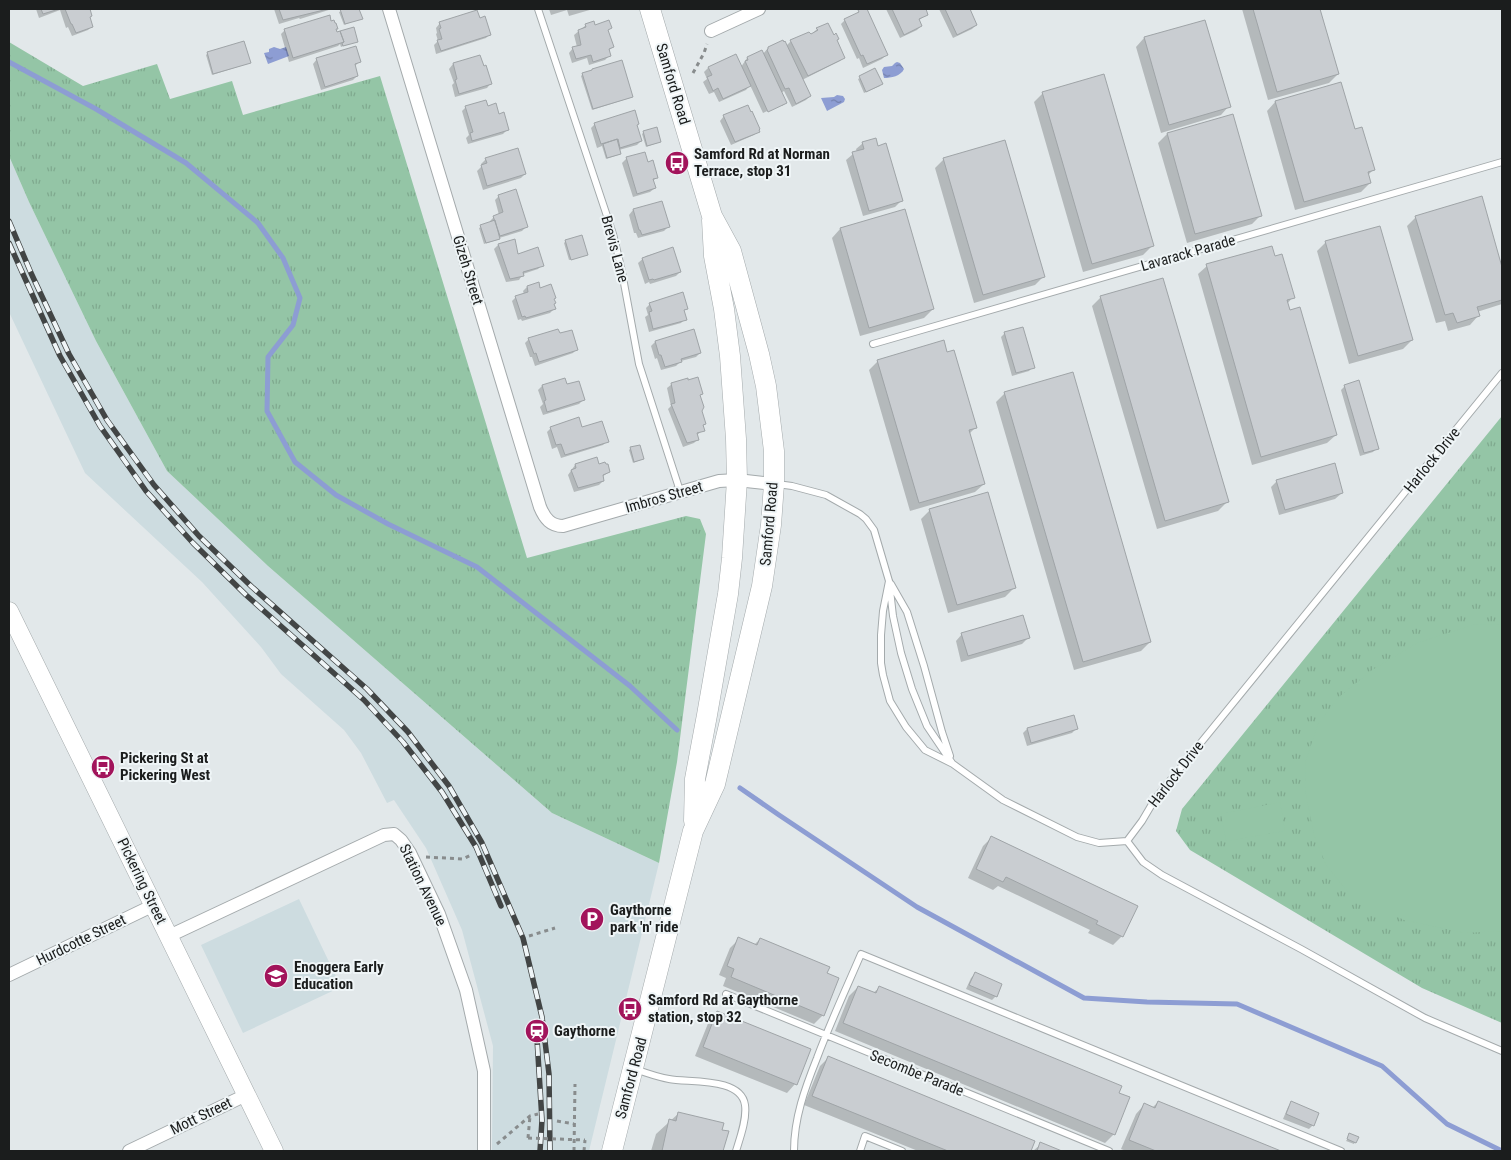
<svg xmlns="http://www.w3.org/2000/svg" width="1511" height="1160" font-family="'Roboto Condensed',sans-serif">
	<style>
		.built { fill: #cddce0 }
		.park { fill: url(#park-tufts) }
		.pitch { fill: #94c5a6 }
		.water { fill: url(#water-ripples) }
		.shadow { fill: #0003 }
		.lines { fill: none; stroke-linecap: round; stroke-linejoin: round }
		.stream { stroke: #8d9dd3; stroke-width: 5 }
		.building { fill: #c9cdd1; stroke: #9fa4a7 }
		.service-casing { stroke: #a4aaac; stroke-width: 8 }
		.minor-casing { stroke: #a4aaac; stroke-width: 14 }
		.secondary-casing { stroke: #a4aaac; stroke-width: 19 }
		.primary-casing { stroke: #a4aaac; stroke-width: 21 }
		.path { stroke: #888c8d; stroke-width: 3; stroke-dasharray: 4 4; stroke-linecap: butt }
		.service { stroke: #fff; stroke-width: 6 }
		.minor { stroke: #fff; stroke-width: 12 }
		.secondary { stroke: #fff; stroke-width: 18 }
		.primary { stroke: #fff; stroke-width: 20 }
		.rail-casing { stroke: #424545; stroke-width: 5.5 }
		.rail { stroke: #eff5f7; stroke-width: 4; stroke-dasharray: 11; stroke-linecap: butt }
		.path-bridge { stroke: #888c8d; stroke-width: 3; stroke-dasharray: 4 4; stroke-linecap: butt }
		.labels { text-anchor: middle; stroke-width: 4; stroke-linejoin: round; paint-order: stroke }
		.street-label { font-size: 15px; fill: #1b1d1d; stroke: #eff5f7 }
		.poi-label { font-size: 15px; font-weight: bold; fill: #1b1d1d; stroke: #eff5f7; text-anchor: start }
	</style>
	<defs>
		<pattern id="park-tufts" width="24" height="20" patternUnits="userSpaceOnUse" patternTransform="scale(1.25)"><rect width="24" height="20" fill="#94c5a6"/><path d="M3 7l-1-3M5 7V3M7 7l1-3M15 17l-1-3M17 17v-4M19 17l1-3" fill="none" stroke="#7fa98e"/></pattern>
		<pattern id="water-ripples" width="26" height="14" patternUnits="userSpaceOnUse" patternTransform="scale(1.25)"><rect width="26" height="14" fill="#8d9dd3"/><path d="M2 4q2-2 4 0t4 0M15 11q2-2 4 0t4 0" fill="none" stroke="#727fab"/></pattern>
	</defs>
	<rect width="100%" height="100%" fill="#e2e8ea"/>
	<path class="built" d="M9,156L29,202L96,341L167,471L268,566L552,813L659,863L589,1151L492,1150L493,1046L462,930L426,848L394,800L387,803L361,753L344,730L281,674L261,647L202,582L85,473L9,312Z
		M299,899L341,987L243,1033L201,945Z"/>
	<path class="park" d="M9,42L83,86L157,64L170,99L232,81L243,115L380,76L527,558L686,516L700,519L706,534L677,762L659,863L552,813L268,566L167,471L96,341L29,202L9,156Z
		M1502,416V1023L1422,988L1190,850L1176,831L1182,809Z"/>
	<path class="pitch" d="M1502,624V931L1465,933L1404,920L1348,892L1326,865L1314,835L1305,789L1306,760L1318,724L1339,697L1372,670L1417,643L1473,625Z
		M1280,802L1285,831L1226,841L1221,814Z"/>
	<path class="water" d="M274,47L280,49L286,47L289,56L268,64L264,53L269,52V49Z
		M897,62L900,63L904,69C901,76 891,78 884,78L882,70L884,67L892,66L895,63Z
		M837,95L843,96L845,99L844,102L827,111L821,98L834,97Z"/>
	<path class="shadow" d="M36,9H88L91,15L89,17L92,26L88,30L72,36L68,27L66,28L60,10L39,18Z
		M274,9H332L300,19L299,18L279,24Z
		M346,9H358L361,18L344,25L339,12Z
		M549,9H593L569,16L567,10L551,15Z
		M861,9H866L886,55L882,59L863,68L859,58L857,59L841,24L845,20L855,15Z
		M886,9H924L927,14L918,21L921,26L917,30L900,38Z
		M939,9H968L976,25L972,29L953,38Z
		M1242,9H1319L1338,74L1329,83L1268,100Z
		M479,19L490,34L486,38L436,54L434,45L438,41L436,34L437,33L436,28L440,23Z
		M331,22L337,33L356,41L341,47L340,44L338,46L289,62L281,34L285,30Z
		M828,24L844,57L840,61L802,80L810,96L806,100L792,107L784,91L781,93L786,103L782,106V104L763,113L750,85L746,90L719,102L714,92L709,94L703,82L707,79L704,72L708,68L736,56L741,67L747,58L762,52L763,54L768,48L786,46L791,41L810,36L817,29Z
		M586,25L610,28L607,31L613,47L608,51L609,56L605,60L589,65L587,58L572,63L569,53L573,48L577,47L574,35Z
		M1144,38L1229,106L1221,115L1161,133L1136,47Z
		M243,43L249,63L247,64L212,75L206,55L207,54Z
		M480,57L491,83L487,88L455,97L452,85L454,83L449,69L453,64Z
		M317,59L360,61L355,66L357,76L353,80L321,90L313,64Z
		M875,70L880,86L864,93L858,79Z
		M583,74L632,96L630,98L592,110L581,76Z
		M1043,93L1152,246L1143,255L1083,272L1034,102Z
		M1275,102L1354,130L1373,170L1368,175L1370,183L1361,192L1295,210L1267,111Z
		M466,107H487L507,130L503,134L468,144L466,138L469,135L462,111Z
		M724,116L758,131L754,135L731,145L720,121Z
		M595,124L636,125L641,141L637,145L619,150L620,153L618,155L606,159L602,146L597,148L591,128Z
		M644,132L660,142L646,147L642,134Z
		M1167,134L1261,215L1252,224L1187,243L1158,143Z
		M863,143L877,147L902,200L895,207L863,216L846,160L853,154L857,152L856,149Z
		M644,153L647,163L657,177L653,181L655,188L650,192L633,197L622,163L626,159Z
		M486,159L525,174L521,178L483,190L477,171L482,166L481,164Z
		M944,159L1044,276L1035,285L974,303L935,168Z
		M499,196L526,227L522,231L499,238L497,240L484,244L479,228L490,223V221L494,217L499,215L495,200Z
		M1481,198L1502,271V304L1477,312L1478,316L1470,325L1448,331L1445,321L1436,323L1407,226L1416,217Z
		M661,202L669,226L664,231L638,238L636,233H634L629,215L633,210Z
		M840,229L933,309L924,318L860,336L832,238Z
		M566,241L584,256L569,260L564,243Z
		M1326,242L1412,340L1403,349L1349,364L1317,251Z
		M498,245L517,255L542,265L538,269L523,274L519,280L506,282L494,249Z
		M673,248L680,272L676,276L650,284L649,282L645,284L638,263L646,256Z
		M1274,258L1293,297L1287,304L1336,435L1327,443L1252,465L1198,274L1207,266Z
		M527,287L539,289L553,299L554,309L550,313L522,321L521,319L518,320L512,301L516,297L524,294L523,291Z
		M1101,297L1227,502L1218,511L1157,529L1092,306Z
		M650,304L686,308L683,312L685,319L681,323L649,332L645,317L648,315L646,308Z
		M1005,333L1033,367L1029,371L1012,376L1001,337Z
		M559,335L577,349L573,353L535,366L532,357H530L525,343L529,339Z
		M655,342L700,353L696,357L681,361L676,366L661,370L657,358L655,359L651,346Z
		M878,361L976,427L969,434L984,484L975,492L910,511L869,370Z
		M564,379L566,386L584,399L579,404L543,415L540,407L543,404L538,390L542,386Z
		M672,384L702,393L699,396L701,410L705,424L702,427L703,430L697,435L698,439L694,443L683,447L668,409L671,406L667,388Z
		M1345,386L1377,448L1373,452L1360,456L1341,390Z
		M1005,393L1150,642L1141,651L1074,670L996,402Z
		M551,428H581L607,441L603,445L561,458L557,447L552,449L547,432Z
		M631,448L643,459L633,463L629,450Z
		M575,465L599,466L609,472L602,477L603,481L599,485L574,492L568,475Z
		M1277,481L1342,493L1335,499L1279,515L1271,487Z
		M930,510L1014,588L1005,597L948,613L921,519Z
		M962,634L1028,638L1022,644L961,662L956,641Z
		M1027,729H1076L1072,733L1027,746L1023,733Z
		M992,837L1122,936L1113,945L1088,933L1090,930L998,886L993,890L968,878L983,846Z
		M739,939L754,945L760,939L826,974L823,1015L814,1024L723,986L726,978L719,975L730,948Z
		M975,974L996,996L992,1000L966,989L971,978Z
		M858,987L873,993L879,988L1117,1094L1114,1134L1105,1143L835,1031L849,996Z
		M718,1012L795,1084L787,1093L695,1056L709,1021Z
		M829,1057L1033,1141L1029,1151H918L804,1105L820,1066Z
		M1158,1102L1278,1151H1126L1121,1149L1136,1114L1144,1105L1152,1108Z
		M1292,1103L1313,1125L1309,1129L1283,1119L1288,1107Z
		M679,1113L727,1132L722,1151H651L656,1134Z
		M1350,1135L1355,1142L1354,1144L1346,1141Z
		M1041,1144L1058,1151H1033Z"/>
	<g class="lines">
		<path class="stream" d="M9,62L96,109L186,163L258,223L283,258L300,298L293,325L268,357L267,411L295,462L336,495L388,524L477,567L630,686L677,730
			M740,788L779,815L917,907L1084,998L1147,1002L1237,1004L1382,1066L1447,1124L1502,1151"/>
	</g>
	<path class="building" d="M41,9H59L43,14Z
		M65,9H90L92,16L90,17L93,27L76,33L72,24H71Z
		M279,9H328L283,20Z
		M340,9H359L363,19L345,24Z
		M860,9H867L888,55L867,64L863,55L861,56L844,19L859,12L858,10Z
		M892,9H926L928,15L919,19L922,26L904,35Z
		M945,9H970L977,25L957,35Z
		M1253,9H1320L1339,74L1277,92Z
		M477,10L480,18L485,16L491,35L441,51L437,40L442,39L439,29L441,28L439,22Z
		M330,15L331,21L334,20L335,23H336L338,29H336L337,32L340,31L344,42L293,58L284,29Z
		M609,20L612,28L608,30L614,47L609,49L611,56L593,62L591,55L576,59L572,47L581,45L578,30L586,27L585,24L594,21L595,25Z
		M1205,20L1231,107L1169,125L1144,37Z
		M828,23L834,35L836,33L839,39L837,40L845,58L808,76L790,40L809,32L811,34L818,30L816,28Z
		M354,27L358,42L343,46L342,43L344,42L340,31Z
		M783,40L784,42L785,41L811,96L796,104L789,88L785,89L767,50L768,49V47Z
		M244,41L251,63L213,74L207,52Z
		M356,46L361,62L355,64L358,76L325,87L316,58Z
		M762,50L787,103L768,112L745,61L748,60L747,57Z
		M736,54L751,86L723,99L718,88L713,91L707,77L712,75L708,67Z
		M480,55L484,66L486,65L492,84L459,94L455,80L457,79L453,63Z
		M622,60L633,97L593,109L582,73L592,70V69Z
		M875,68L883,84L866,92L859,76Z
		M1104,74L1154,246L1092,264L1042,92Z
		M1341,82L1355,129L1362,127L1375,170L1368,172L1371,183L1304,202L1275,101Z
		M486,100L488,106L496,103L499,114L504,112L509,130L472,141L470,133L473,132L465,106Z
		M748,105L751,112L752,111L760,129L759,130L760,132L735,142L723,115Z
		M635,110L639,124L637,125L642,141L620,148L618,139L601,144L594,123Z
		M1233,114L1262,216L1195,234L1167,133Z
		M657,127L661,142L647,146L643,131Z
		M876,138L878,146L886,143L903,201L869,211L852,152L864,149L862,142Z
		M617,139L621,154L607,158L603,144Z
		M1005,140L1045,277L983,295L943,158Z
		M518,148L526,174L487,186L481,165L487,163L485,158Z
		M645,152L648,162L653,160L658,178L653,179L656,188L637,194L626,157Z
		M516,189L528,227L500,236L493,216L503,212L498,195Z
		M1482,196L1502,267V300L1477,307L1480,316L1457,323L1453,313L1445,315L1415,216Z
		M662,201L670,227L642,235L640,230H639L633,209Z
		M905,209L934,309L869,328L840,228Z
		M495,220L500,239L486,243L480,225Z
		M1380,226L1413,340L1358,356L1325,241Z
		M582,235L588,255L571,260L565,240Z
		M515,239L518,254L538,247L544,266L523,272L524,276L510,279L498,244Z
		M1272,246L1275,256L1282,254L1295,298L1287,300L1290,310L1300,307L1337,435L1261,457L1206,264Z
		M673,247L681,272L654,280L653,279L649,280L642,258Z
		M1163,278L1229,502L1165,521L1100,296Z
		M539,282L540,288L551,284L556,298L554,299L556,303L554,304L556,309L526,318L525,316L522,317L515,296L528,292L527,286Z
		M683,292L688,309L684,310L687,320L653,329L649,312L652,311L649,303Z
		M1023,327L1035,368L1016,373L1004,332Z
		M558,329L560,333L572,330L578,350L539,362L536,353L534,354L528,338Z
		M694,329L701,353L681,359L682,362L665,367L661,355H659L655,341Z
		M944,340L947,352L954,350L977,428L969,430L985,484L919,503L877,360Z
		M1073,372L1151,642L1083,662L1004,392Z
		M698,377L703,394L700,395L704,407L702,411L706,424L703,425L705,431L697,433L699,440L687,443L671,404L675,403L671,383L688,378V380Z
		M565,378L567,384L579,381L585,400L547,412L544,401L546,400L542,385Z
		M1359,380L1379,449L1364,453L1344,385Z
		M579,417L582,427L602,421L609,442L565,455L561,444L556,445L550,427Z
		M640,445L644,459L634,462L630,447Z
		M597,457L599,464L605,462L606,464H608L610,472L603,475L604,481L578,488L571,470L576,468L575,464Z
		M1335,463L1343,493L1285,510L1276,480Z
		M988,492L1016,588L957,605L929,509Z
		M1023,615L1030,638L968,656L961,633Z
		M1074,715L1078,729L1031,743L1027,728Z
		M991,836L1138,906L1123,937L1096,924L1098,921L1006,877L1003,882L976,869Z
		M738,937L757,945L760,938L830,967L827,973L839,978L824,1016L731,977L734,969L727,966Z
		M975,972L1002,984L997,997L969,985Z
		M858,986L876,993L879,986L1122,1086L1119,1093L1130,1097L1115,1135L843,1023Z
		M717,1011L811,1049L797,1085L703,1047Z
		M828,1056L1035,1141L1031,1151H948L812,1096Z
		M1158,1101L1281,1151H1156L1129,1140L1144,1103L1155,1108Z
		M1291,1101L1319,1113L1314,1126L1286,1114Z
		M678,1112L724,1123L722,1130L729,1131L723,1151H662L669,1119L676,1121Z
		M1349,1133L1359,1137L1356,1143L1347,1139Z
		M1040,1142L1062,1151H1037Z"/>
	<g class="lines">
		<g class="service-casing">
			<path id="service" d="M538,9L613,234L621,267L639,364L680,491
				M873,344L1502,162
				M1502,373L1155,799L1142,821L1127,841L1143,862L1162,875L1301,949L1425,1018L1502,1051
				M777,484L792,486L826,495L860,514L866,519L874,530L889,581L893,616L901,653L912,689L927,726L952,763
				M889,581L883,611L881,635V663L883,675L890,701L906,727L925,750L953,764L1003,800L1077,837L1099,843L1127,841
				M891,584L907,612L924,666L942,732L950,756
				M726,994L1109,1151
				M635,1069C646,1073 657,1077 669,1079C689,1083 741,1077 745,1105C747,1119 740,1138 736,1151
				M794,1151C794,1118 805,1088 817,1058C830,1023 846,989 861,954L1341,1151
				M860,1151L865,1136L902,1151"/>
		</g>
		<g class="minor-casing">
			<path id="minor" d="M389,9L540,507C545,519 551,526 563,526L719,481L737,480L774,484
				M711,31L759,9
				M169,936L384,835L394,834L401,840L410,853L439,914L466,990L484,1071V1151
				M9,975L154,905
				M129,1151L246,1095"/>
		</g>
		<g class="secondary-casing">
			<path id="secondary" d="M9,611L274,1151"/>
		</g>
		<g class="primary-casing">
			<path id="primary" d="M694,821L695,779L707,715L728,594L732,558L737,480L736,439L730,356L724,309L714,256L712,220
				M612,1151L693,831L715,784L762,586L771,525L774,484V451L766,386L759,354L731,251L712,216L650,9"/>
		</g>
		<path class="path" d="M693,73L704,53L707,44
			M426,857L463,859L471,855
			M529,936L555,928
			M557,1121L574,1124
			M528,1138L530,1116
			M497,1144L530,1116L538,1114
			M574,1151L575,1084
			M584,1151L585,1140"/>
		<use href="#service" class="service"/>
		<use href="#minor" class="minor"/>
		<use href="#secondary" class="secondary"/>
		<use href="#primary" class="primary"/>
		<g class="rail-casing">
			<path id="rail" d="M9,221L31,273L69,354L107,420L154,485L199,536L252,587L367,689L408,732L449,786L482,843L523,938L542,1017L549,1074L550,1151
				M9,243L60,356L100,426L146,491L193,543L246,595L364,700L403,742L442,792L476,847L501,906
				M536,1023L542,1120L540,1151"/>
		</g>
		<use href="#rail" class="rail"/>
		<path class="path-bridge" d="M528,1138L585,1140"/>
	</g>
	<defs>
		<g id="bus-disc" transform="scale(1.25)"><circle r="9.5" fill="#a2145b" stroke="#eff5f7"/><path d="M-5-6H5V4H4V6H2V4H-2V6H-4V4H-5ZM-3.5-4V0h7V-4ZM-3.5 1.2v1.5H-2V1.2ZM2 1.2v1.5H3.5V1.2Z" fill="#fff"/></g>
		<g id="parking-disc" transform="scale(1.25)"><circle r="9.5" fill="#a2145b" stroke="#eff5f7"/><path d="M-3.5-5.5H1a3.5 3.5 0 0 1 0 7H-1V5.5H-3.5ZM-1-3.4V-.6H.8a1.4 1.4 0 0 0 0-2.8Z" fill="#fff"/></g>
		<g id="school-disc" transform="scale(1.25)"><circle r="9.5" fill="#a2145b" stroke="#eff5f7"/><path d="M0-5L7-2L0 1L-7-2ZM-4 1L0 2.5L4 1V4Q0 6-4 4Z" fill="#fff"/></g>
		<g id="station-disc" transform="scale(1.25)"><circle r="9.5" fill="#a2145b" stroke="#eff5f7"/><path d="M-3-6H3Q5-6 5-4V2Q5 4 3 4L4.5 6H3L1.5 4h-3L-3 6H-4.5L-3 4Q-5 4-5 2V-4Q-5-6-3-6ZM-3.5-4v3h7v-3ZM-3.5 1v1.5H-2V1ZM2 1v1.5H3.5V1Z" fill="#fff"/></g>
	</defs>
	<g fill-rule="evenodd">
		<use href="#bus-disc" x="677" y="163"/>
		<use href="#bus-disc" x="103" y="767"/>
		<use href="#parking-disc" x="592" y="919"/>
		<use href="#school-disc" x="276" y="976"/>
		<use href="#bus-disc" x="630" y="1009"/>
		<use href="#station-disc" x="537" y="1031"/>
	</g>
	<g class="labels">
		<g class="street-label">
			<text transform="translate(673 84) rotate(73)" y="5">Samford Road</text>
			<text transform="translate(615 249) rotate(75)" y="5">Brevis Lane</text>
			<text transform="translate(1188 253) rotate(-16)" y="5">Lavarack Parade</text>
			<text transform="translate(468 270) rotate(73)" y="5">Gizeh Street</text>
			<text transform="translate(1432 460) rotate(-51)" y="5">Harlock Drive</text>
			<text transform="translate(664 497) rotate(-16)" y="5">Imbros Street</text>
			<text transform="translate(769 524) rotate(-85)" y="5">Samford Road</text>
			<text transform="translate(1176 774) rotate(-52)" y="5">Harlock Drive</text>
			<text transform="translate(142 881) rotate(64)" y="5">Pickering Street</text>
			<text transform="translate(423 885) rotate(64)" y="5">Station Avenue</text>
			<text transform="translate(81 940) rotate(-26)" y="5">Hurdcotte Street</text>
			<text transform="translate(917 1073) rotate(22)" y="5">Secombe Parade</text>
			<text transform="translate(631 1078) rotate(-75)" y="5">Samford Road</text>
			<text transform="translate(201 1116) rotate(-26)" y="5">Mott Street</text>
		</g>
		<g class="poi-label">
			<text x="694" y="159">Samford Rd at Norman<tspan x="694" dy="17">Terrace, stop 31</tspan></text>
			<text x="120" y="763">Pickering St at<tspan x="120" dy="17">Pickering West</tspan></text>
			<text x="610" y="915">Gaythorne<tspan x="610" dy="17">park 'n' ride</tspan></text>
			<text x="294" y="972">Enoggera Early<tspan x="294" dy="17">Education</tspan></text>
			<text x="648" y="1005">Samford Rd at Gaythorne<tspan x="648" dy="17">station, stop 32</tspan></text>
			<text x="554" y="1036">Gaythorne</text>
		</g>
	</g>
	<rect width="1511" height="1160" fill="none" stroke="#1b1d1d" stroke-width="20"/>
</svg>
